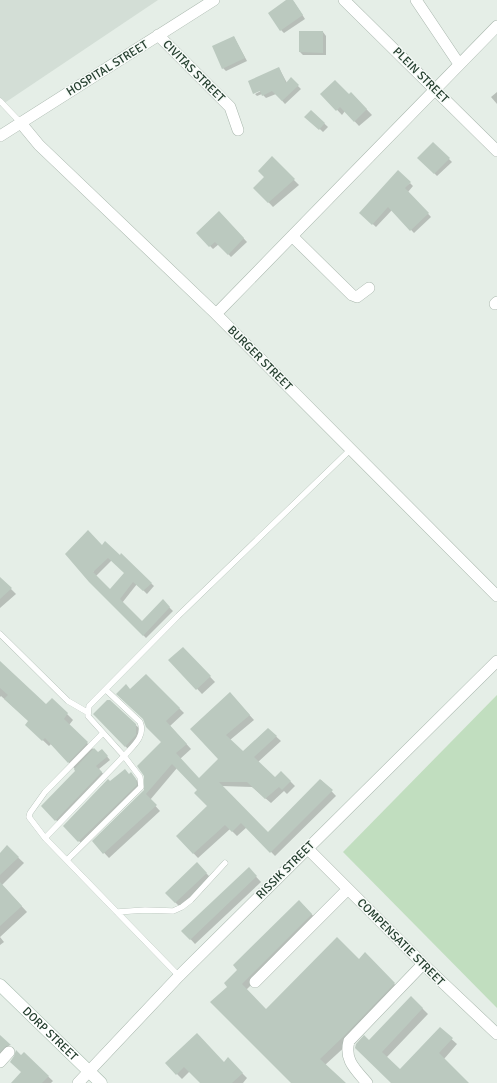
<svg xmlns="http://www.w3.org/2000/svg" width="497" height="1083" font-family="Signika,sans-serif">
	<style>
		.built { fill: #d3ded6 }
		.green { fill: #c1debf }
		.shadow { fill: #0003; fill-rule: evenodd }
		.building { fill: #bbc9bf; fill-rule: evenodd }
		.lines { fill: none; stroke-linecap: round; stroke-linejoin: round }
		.lane-casing { stroke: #a8b6ac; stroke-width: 6 }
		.street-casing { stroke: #a8b6ac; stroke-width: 12 }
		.secondary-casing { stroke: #a7bcae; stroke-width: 13 }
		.lane { stroke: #fff; stroke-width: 5.5 }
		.street { stroke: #fff; stroke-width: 11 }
		.secondary { stroke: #fff; stroke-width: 12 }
		.labels { text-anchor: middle; stroke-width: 3; stroke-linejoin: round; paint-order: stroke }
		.street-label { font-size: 12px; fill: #253f2f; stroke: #f6faf7 }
	</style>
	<rect width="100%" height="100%" fill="#e5eee7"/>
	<path class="built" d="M0,0H158L0,106Z"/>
	<path class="green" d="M497,695V1008L343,852Z"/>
	<path class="shadow" d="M288,0L294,2L305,19L284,33L281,30Z
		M323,32L326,36V55H303L300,52Z
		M234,37L247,61L226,71L223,68Z
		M279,68L287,83L291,79L301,89L285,104L276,94L266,98L262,94L257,96L255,94L265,89Z
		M497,92V104L491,97Z
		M351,93L372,115L359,126L345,111L342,115L322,94L349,95Z
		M311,111L328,127L323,132L306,116Z
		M433,143L452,162L437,176L419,158Z
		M272,158L299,185L273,207L255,188L266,177Z
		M410,183L413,186L408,192L431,217L414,233L392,210L376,227L364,216Z
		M219,212L247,242L231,257L219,244L213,249L197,233Z
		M102,546L120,557L121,555L154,586L147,594L137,584L122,603L142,623L163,601L173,611L146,638L90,581ZM112,560L125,573L110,590L96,576Z
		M0,578L16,594L0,608Z
		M183,648L215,682L202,694L170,660Z
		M0,662L46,705L52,699L73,720L69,725L98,754H105L110,760L99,769L105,776L59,823L42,806L77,771L51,744L49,746L33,731L29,721L1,696L0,697Z
		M146,675L184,713L170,726L191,749L180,759L199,779L220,759L234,698L254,720L230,740L243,752L268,729L281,741L258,762L275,778L286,777L295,786L287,794L284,791L271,803L252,787L222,786L268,834L321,780L336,796L275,856L247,827L237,836L230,829L198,858L177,836L209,807L199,790L177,768L150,800L160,811L109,858L93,841L145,790L162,742L131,691Z
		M110,701L141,730L130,751L94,714Z
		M129,775L133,776L139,783V789L82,844L64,826L110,783Z
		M7,847L24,863L2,885L27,912L0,937V854Z
		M197,864L211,878L181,908L166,893Z
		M249,869L261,882L195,944L183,931Z
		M304,906L317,920L246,990L266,1011L359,960L365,953L399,989L349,1043L325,1065L343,1083H293L229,987Z
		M0,937L4,942L0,945Z
		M422,1008L428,1014L386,1058L400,1071L440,1029L457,1044L444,1059L468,1083H392L369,1041Z
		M0,1037L14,1050L0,1059Z
		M24,1054L53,1081L51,1083H13L23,1072L21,1057Z
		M228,1059L247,1078L243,1083H201L190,1071L182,1079L166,1063H224Z"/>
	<path class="building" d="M286,0H293L303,15L280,31L268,13Z
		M299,31H323V53L299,52Z
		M234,36L245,58L222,69L212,46Z
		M279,67L286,83L291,77L299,85L282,101L272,91L262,96L260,91L253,94L248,81Z
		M335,80L349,94L351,92L367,109L354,122L340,107L336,111L320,94Z
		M311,110L325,123L319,130L304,117Z
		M433,142L450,158L434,174L417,158Z
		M272,156L295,179L268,203L253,188L264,177L258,171Z
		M398,170L411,182L405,188L429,213L410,231L388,207L372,225L359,213Z
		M219,211L244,238L228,255L215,242L209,247L196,233Z
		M88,530L102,545L105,541L120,555L121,553L152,583L143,591L133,582L120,599L142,621L163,599L170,607L143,636L89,582L65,554ZM108,558L124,573L110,589L93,572Z
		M0,577L12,588L0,599Z
		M183,647L211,676L196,690L168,660Z
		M0,661L46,704L52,698L68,713L64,719L88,742L68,763L45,738L42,741L25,725L28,721L4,699L8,695L0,688Z
		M146,674L180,708L166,721L187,744L176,753L199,778L218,759L190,729L230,692L250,715L226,735L243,751L268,728L277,736L254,757L275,777L281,771L291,781L282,790L279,787L265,799L247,782H219L268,832L320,779L333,790L270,853L241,823L232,832L225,825L193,854L176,836L207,806L194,793L197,790L172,764L146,794L157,805L103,854L92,841L144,790V776L137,766L161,742L146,727L143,719L116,694L126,684L130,689Z
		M107,700H110L136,724V735L125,747L93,714Z
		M94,748L98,752L102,749L108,756L96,766L102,772L55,821L41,806L75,771L74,769Z
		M125,769L129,774L131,772L136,779L137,785L78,842L63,826L108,779L110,781Z
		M7,845L19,857L0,875V853Z
		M197,862L207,873L175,903L165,893Z
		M249,867L257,876L190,940L181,931Z
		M0,882L22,906L0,926Z
		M299,900L312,914L242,984L266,1009L337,937L359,959L365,952L395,983L343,1037L320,1059L346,1083H291L210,1002L227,987L224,983L237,970L233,965Z
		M411,996L423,1008L382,1052L400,1069L440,1027L453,1038L439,1053L469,1083H391L355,1048L356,1044L364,1035L369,1040Z
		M197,1033L224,1062L228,1057L243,1073L232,1083H200L184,1067L176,1075L165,1063Z
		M0,1035L11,1045L6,1046L0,1052Z
		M16,1050L21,1055L24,1052L49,1076L42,1083H11L21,1072L10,1062L14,1056Z"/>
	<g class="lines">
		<g class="lane-casing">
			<path id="lane" d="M0,101L20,122
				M0,634L68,701L87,712
				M103,733L45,792L30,813L29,817L45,838L179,976
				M45,838L124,756L88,716L89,706L178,616L351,449
				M67,860L141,787L140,777L124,756C133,746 146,736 140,722L106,690
				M117,912L145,910L173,911L182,907L191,900L225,863"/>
		</g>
		<g class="street-casing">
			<path id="street" d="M344,0L497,151
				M416,0L459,64
				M158,35L230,107L238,130
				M20,122L39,145L216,314L497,596
				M0,136L214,0
				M292,236L352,295L357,297L369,288
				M495,304L497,302
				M216,314L497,26
				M307,848L423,964L497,1034
				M255,982L348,889
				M0,1062L9,1052
				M78,1083L179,976L497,661
				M367,1083C355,1069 344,1060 349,1041L423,964"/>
		</g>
		<g class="secondary-casing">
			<g id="secondary">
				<path id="s1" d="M0,985L101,1083"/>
			</g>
		</g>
		<use href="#lane" class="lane"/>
		<use href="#street" class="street"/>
		<use href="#secondary" class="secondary"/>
	</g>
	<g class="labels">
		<g class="street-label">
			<text transform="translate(107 68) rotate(-32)" y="4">HOSPITAL STREET</text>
			<text transform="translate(194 71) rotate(45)" y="4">CIVITAS STREET</text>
			<text transform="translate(421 75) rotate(45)" y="4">PLEIN STREET</text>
			<text transform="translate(260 358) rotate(45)" y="4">BURGER STREET</text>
			<text transform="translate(285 870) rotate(-45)" y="4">RISSIK STREET</text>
			<text transform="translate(401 942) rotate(45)" y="4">COMPENSATIE STREET</text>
			<text dy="4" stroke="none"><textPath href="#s1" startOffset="70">DORP STREET</textPath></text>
		</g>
	</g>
</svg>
